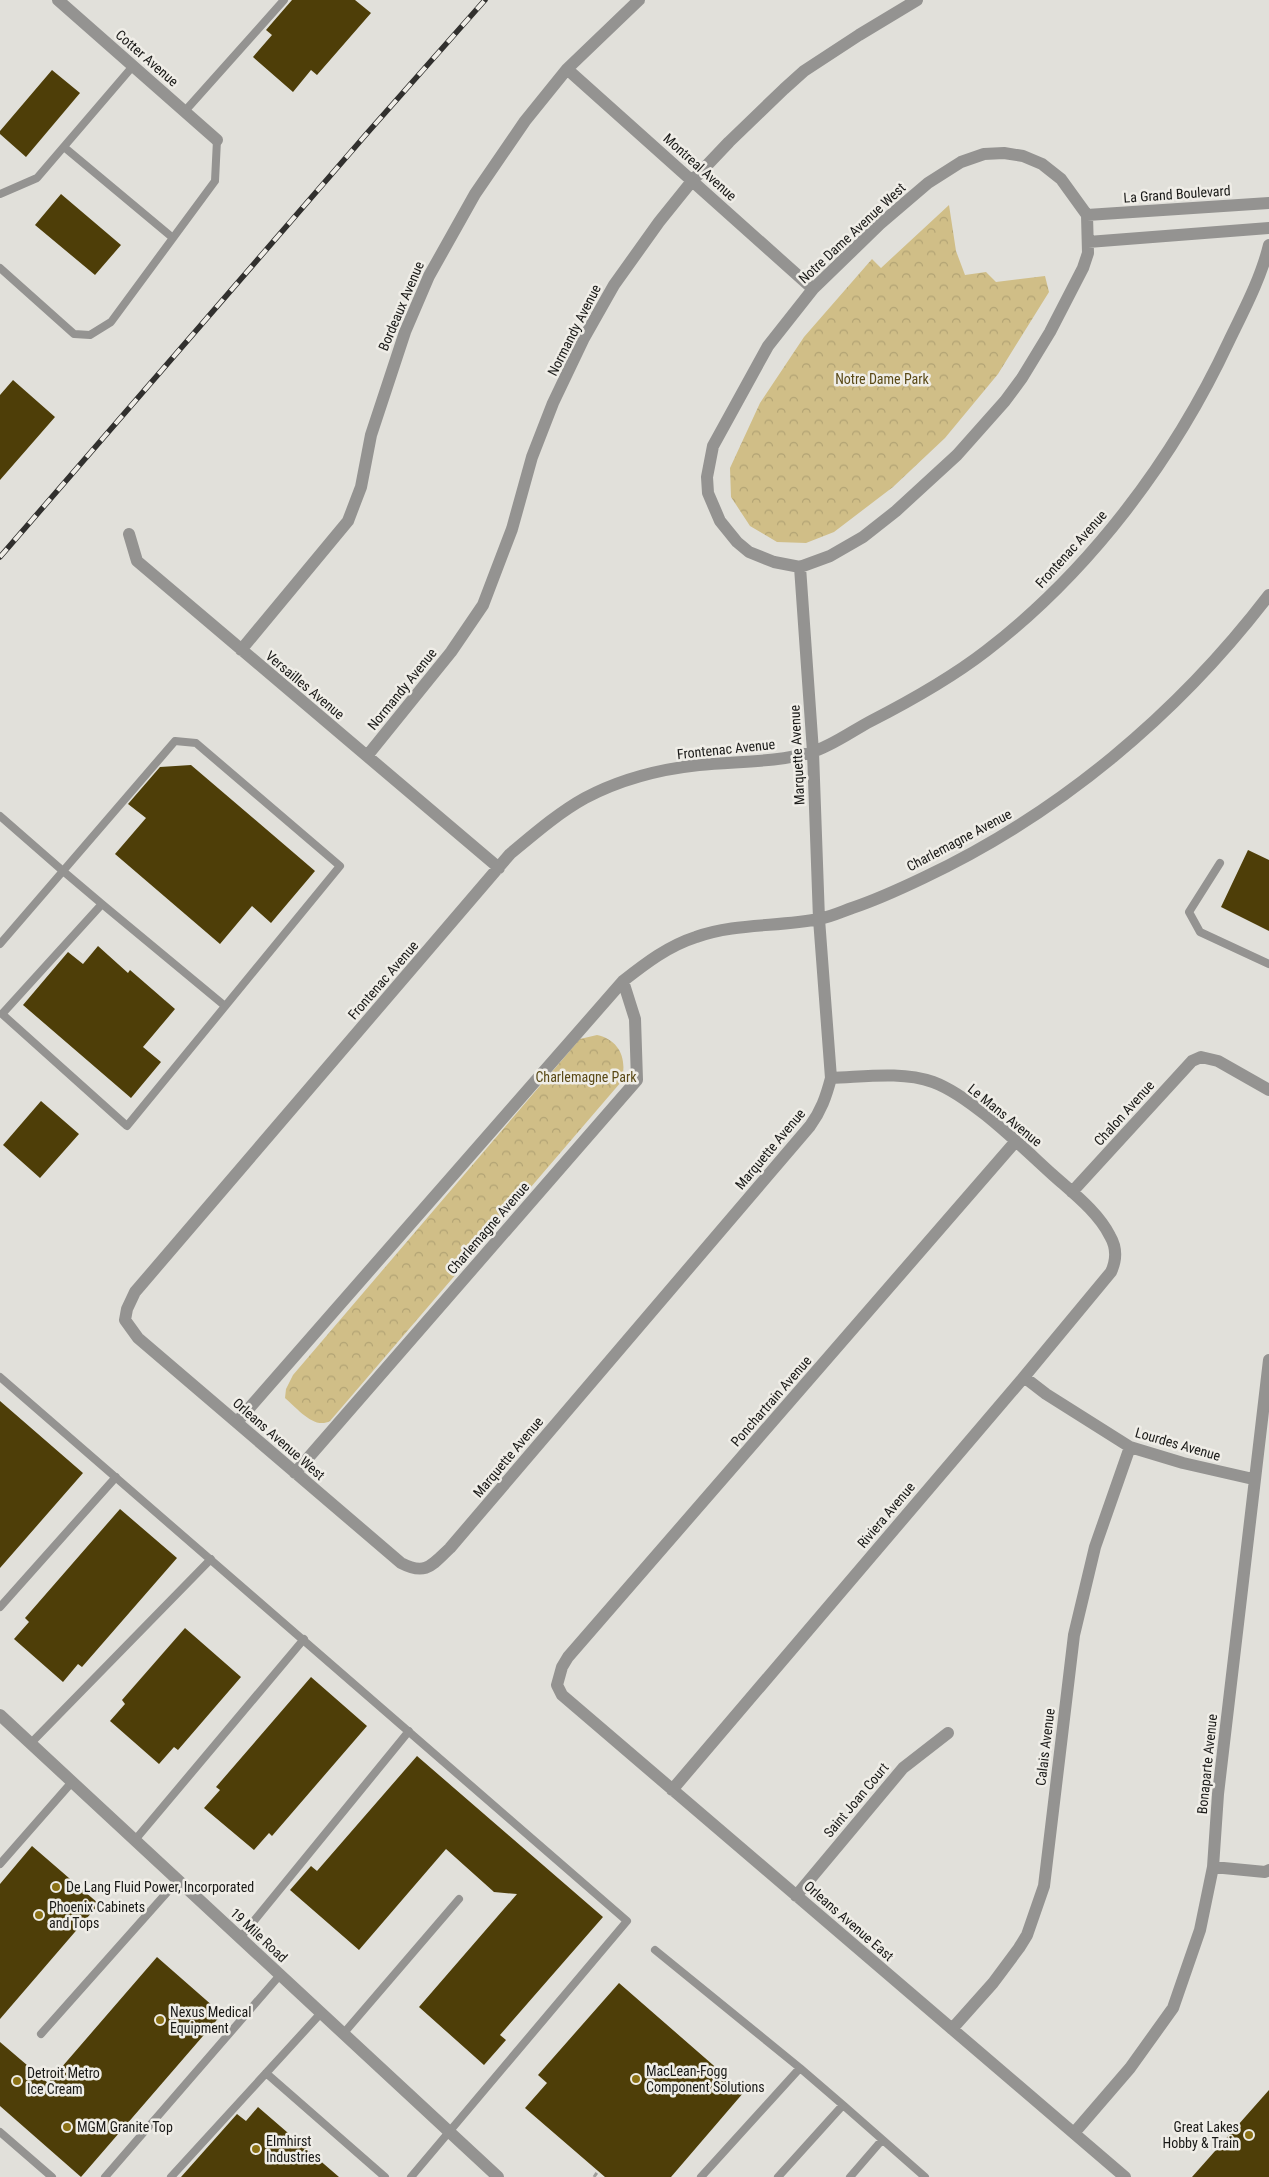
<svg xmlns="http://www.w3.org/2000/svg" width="1269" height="2177" font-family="'Roboto Condensed',sans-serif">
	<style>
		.park { fill: url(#park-crowns) }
		.building { fill: #4e3e08 }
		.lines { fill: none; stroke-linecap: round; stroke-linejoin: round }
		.path { stroke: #9e9d99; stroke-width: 3; stroke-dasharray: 5 2.5; stroke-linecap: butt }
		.service { stroke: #949391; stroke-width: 8 }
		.minor { stroke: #949391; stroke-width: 12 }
		.tertiary { stroke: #949391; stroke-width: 12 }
		.rail-casing { stroke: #31302e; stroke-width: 5.5 }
		.rail { stroke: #efede7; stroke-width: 4; stroke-dasharray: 11; stroke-linecap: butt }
		.poi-dot { fill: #8b7114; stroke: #efede7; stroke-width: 2 }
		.labels { text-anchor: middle; stroke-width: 5; stroke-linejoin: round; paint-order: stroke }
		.street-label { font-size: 14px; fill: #191917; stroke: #efede7 }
		.park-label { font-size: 14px; fill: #5a4a17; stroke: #efede7 }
		.poi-label { font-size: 14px; fill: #191917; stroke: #efede7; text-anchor: start }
	</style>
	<defs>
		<pattern id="park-crowns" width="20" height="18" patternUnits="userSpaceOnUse" patternTransform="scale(1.25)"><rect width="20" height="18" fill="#d0be87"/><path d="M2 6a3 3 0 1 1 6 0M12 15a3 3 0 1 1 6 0" fill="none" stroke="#b2a374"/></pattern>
	</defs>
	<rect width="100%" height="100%" fill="#e1e0da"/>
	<path class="park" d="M949,205L956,251L965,275L986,272L996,282L1045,276L1049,292L998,374L945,438L893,487L834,532L806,543L777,542L750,526L731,497L730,468L760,403L804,337L872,259L881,268Z
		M597,1035C620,1040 628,1060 621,1082L330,1421C314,1430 297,1408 285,1398L286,1389L293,1375L580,1039Z"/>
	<path class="building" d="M292,0H355L371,13L317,75L311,70L293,92L253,57L272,35L266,30Z
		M52,70L80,93L26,157L0,134V131Z
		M61,194L121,245L95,275L35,225Z
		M13,380L55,417L0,480V395Z
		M191,765L315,871L271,923L252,906L220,944L115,854L146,818L128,804L160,767Z
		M1248,850L1269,860V931L1221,907Z
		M98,946L128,973L130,970L175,1009L143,1047L161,1062L131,1098L23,1005L68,952L83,964Z
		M41,1101L79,1134L40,1178L3,1145Z
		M0,1401L83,1473L0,1568Z
		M120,1509L177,1558L82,1667L78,1664L63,1682L14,1639L29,1622L25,1618Z
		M185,1628L241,1677L178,1750L174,1747L159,1764L110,1721L125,1704L122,1700Z
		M311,1677L367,1726L272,1836L269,1833L254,1850L204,1808L220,1790L216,1787Z
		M417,1756L603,1917L500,2035L506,2040L484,2065L419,2007L517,1894L494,1892L446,1849L359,1950L290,1890L311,1866L317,1871Z
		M32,1846L99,1904L0,2019V1884Z
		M157,1957L222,2014L81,2177L0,2106V2042L48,2083Z
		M619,1983L744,2092L671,2177H605L525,2108L547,2083L538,2075Z
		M1269,2090V2177H1192Z
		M258,2107L339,2177H181L237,2114L246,2121Z"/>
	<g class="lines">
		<path class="path" d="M594,2177L598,2171"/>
		<path class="service" d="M185,111L284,0
			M64,147L173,238
			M0,194L37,178L133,66
			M0,268L74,334L90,335L111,322L215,181L217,140
			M175,741L196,743L340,866L127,1126L2,1014L102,904L63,871Z
			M0,816L63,871L0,944
			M1220,863L1189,912L1200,932L1269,964
			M102,904L225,1006
			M0,1377L627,1921L411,2177
			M0,1607L116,1477
			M31,1743L211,1559
			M135,1840L304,1639
			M0,1864L72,1782
			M240,1938L409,1731
			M655,1950L800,2068
			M41,2034L178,1880
			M343,2034L459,1899
			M266,2073L385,2177
			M0,2132L52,2177
			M105,2177L280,1975
			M171,2177L321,2013
			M701,2177L800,2068L843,2105
			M778,2177L843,2105L925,2177
			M850,2177L882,2140"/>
		<path class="minor" d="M58,0L217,140
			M567,69L813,289
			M1004,153L1023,156L1042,164L1061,179L1087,215L1088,253L1083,268L1050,332L1022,378L1005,401L957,455L896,511L863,537L830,556L800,567L774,562L749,552L737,542L720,521L708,493L707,477L713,446L768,346L813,289L880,224L928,183L961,162L984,154Z
			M1087,215L1269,203
			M1088,242L1269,228
			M129,534L137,561L499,868
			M800,567L813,752L819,919L831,1078C826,1097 821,1111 810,1126L450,1548C432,1565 426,1576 401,1563L138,1338L125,1320L127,1309L135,1292L510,854C534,834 558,813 585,798C619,780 661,769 699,765C736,761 775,763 812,752C832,746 852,731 871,721C910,701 951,678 986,651C1090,571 1174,459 1229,341C1244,310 1261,278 1269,245
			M241,650L348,521L361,487L371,435L405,332L429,276L475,194L525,121L567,69L639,0
			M367,756L451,652L483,605L512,529L532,457L553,403L584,338L614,285L659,222L692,181L729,142L784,89L804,71L859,35L917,0
			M1016,1141L568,1657L562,1667L557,1685L562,1695L1125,2177
			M1072,1192L1192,1061L1201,1057L1218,1061L1269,1090
			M1024,1377L1046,1394L1130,1447L1183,1463L1253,1479
			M237,1422L623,981C646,963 668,946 696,937C734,923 779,927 819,919C830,917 841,912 852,908C876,900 900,889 923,878C1059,814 1178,714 1269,595
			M295,1473L637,1080L635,1019L623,981
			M672,1790L1024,1377L1111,1272C1117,1259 1117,1248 1110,1236C1098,1212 1073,1193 1053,1175C1022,1147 971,1096 933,1082C901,1071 864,1077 831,1078
			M1213,1867L1265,1872L1269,1870
			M796,1896L903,1768L948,1733
			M952,2029L993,1983L1019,1948L1027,1935L1044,1886L1074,1635L1095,1547L1130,1447
			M1074,2133L1130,2068L1173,2008L1200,1930L1213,1867L1218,1794L1269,1360"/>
		<path class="tertiary" d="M0,1715L498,2177"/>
		<g class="rail-casing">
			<path id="rail" d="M0,557L369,131L485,0"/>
		</g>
		<use href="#rail" class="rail"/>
	</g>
	<g class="poi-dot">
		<circle cx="56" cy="1887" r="5"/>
		<circle cx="39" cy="1915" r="5"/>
		<circle cx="160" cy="2020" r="5"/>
		<circle cx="636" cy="2079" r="5"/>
		<circle cx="17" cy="2081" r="5"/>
		<circle cx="67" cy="2127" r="5"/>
		<circle cx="1249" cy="2135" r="5"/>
		<circle cx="256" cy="2149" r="5"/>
	</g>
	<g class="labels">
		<g class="street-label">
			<text transform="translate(147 58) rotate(41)" y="5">Cotter Avenue</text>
			<text transform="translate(700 167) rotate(42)" y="5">Montreal Avenue</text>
			<text transform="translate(1177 194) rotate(-4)" y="5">La Grand Boulevard</text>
			<text transform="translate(852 233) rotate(-43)" y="5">Notre Dame Avenue West</text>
			<text transform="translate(401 306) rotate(-67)" y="5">Bordeaux Avenue</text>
			<text transform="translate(574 330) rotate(-63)" y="5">Normandy Avenue</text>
			<text transform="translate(1071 549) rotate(-48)" y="5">Frontenac Avenue</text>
			<text transform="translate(305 685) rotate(40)" y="5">Versailles Avenue</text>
			<text transform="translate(402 689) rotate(-51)" y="5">Normandy Avenue</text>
			<text transform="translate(726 749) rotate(-6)" y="5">Frontenac Avenue</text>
			<text transform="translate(797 755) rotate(-93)" y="5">Marquette Avenue</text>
			<text transform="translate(959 840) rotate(-28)" y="5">Charlemagne Avenue</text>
			<text transform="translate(383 980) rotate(-49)" y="5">Frontenac Avenue</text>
			<text transform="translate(1124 1113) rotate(-48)" y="5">Chalon Avenue</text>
			<text transform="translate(1005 1115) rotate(39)" y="5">Le Mans Avenue</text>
			<text transform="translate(770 1149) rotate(-50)" y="5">Marquette Avenue</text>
			<text transform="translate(488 1228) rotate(-49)" y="5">Charlemagne Avenue</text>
			<text transform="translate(771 1401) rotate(-49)" y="5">Ponchartrain Avenue</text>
			<text transform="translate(279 1439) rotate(41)" y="5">Orleans Avenue West</text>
			<text transform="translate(1178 1444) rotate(16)" y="5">Lourdes Avenue</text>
			<text transform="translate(508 1457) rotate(-50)" y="5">Marquette Avenue</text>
			<text transform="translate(886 1515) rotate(-50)" y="5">Riviera Avenue</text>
			<text transform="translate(1045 1747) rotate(-83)" y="5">Calais Avenue</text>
			<text transform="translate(1207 1764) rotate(-84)" y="5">Bonaparte Avenue</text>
			<text transform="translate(856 1800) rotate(-50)" y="5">Saint Joan Court</text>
			<text transform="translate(849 1921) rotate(41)" y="5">Orleans Avenue East</text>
			<text transform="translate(259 1935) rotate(43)" y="5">19 Mile Road</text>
		</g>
		<g class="park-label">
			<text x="882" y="384">Notre Dame Park</text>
			<text x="586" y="1082">Charlemagne Park</text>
		</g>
		<g class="poi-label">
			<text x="66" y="1892">De Lang Fluid Power, Incorporated</text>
			<text x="49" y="1912">Phoenix Cabinets<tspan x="49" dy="16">and Tops</tspan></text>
			<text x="170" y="2017">Nexus Medical<tspan x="170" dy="16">Equipment</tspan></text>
			<text x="646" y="2076">MacLean-Fogg<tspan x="646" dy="16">Component Solutions</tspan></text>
			<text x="27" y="2078">Detroit Metro<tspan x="27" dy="16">Ice Cream</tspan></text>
			<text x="77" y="2132">MGM Granite Top</text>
			<text x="1239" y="2132" text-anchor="end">Great Lakes<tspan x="1239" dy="16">Hobby &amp; Train</tspan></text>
			<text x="266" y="2146">Elmhirst<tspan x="266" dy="16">Industries</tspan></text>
		</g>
	</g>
</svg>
